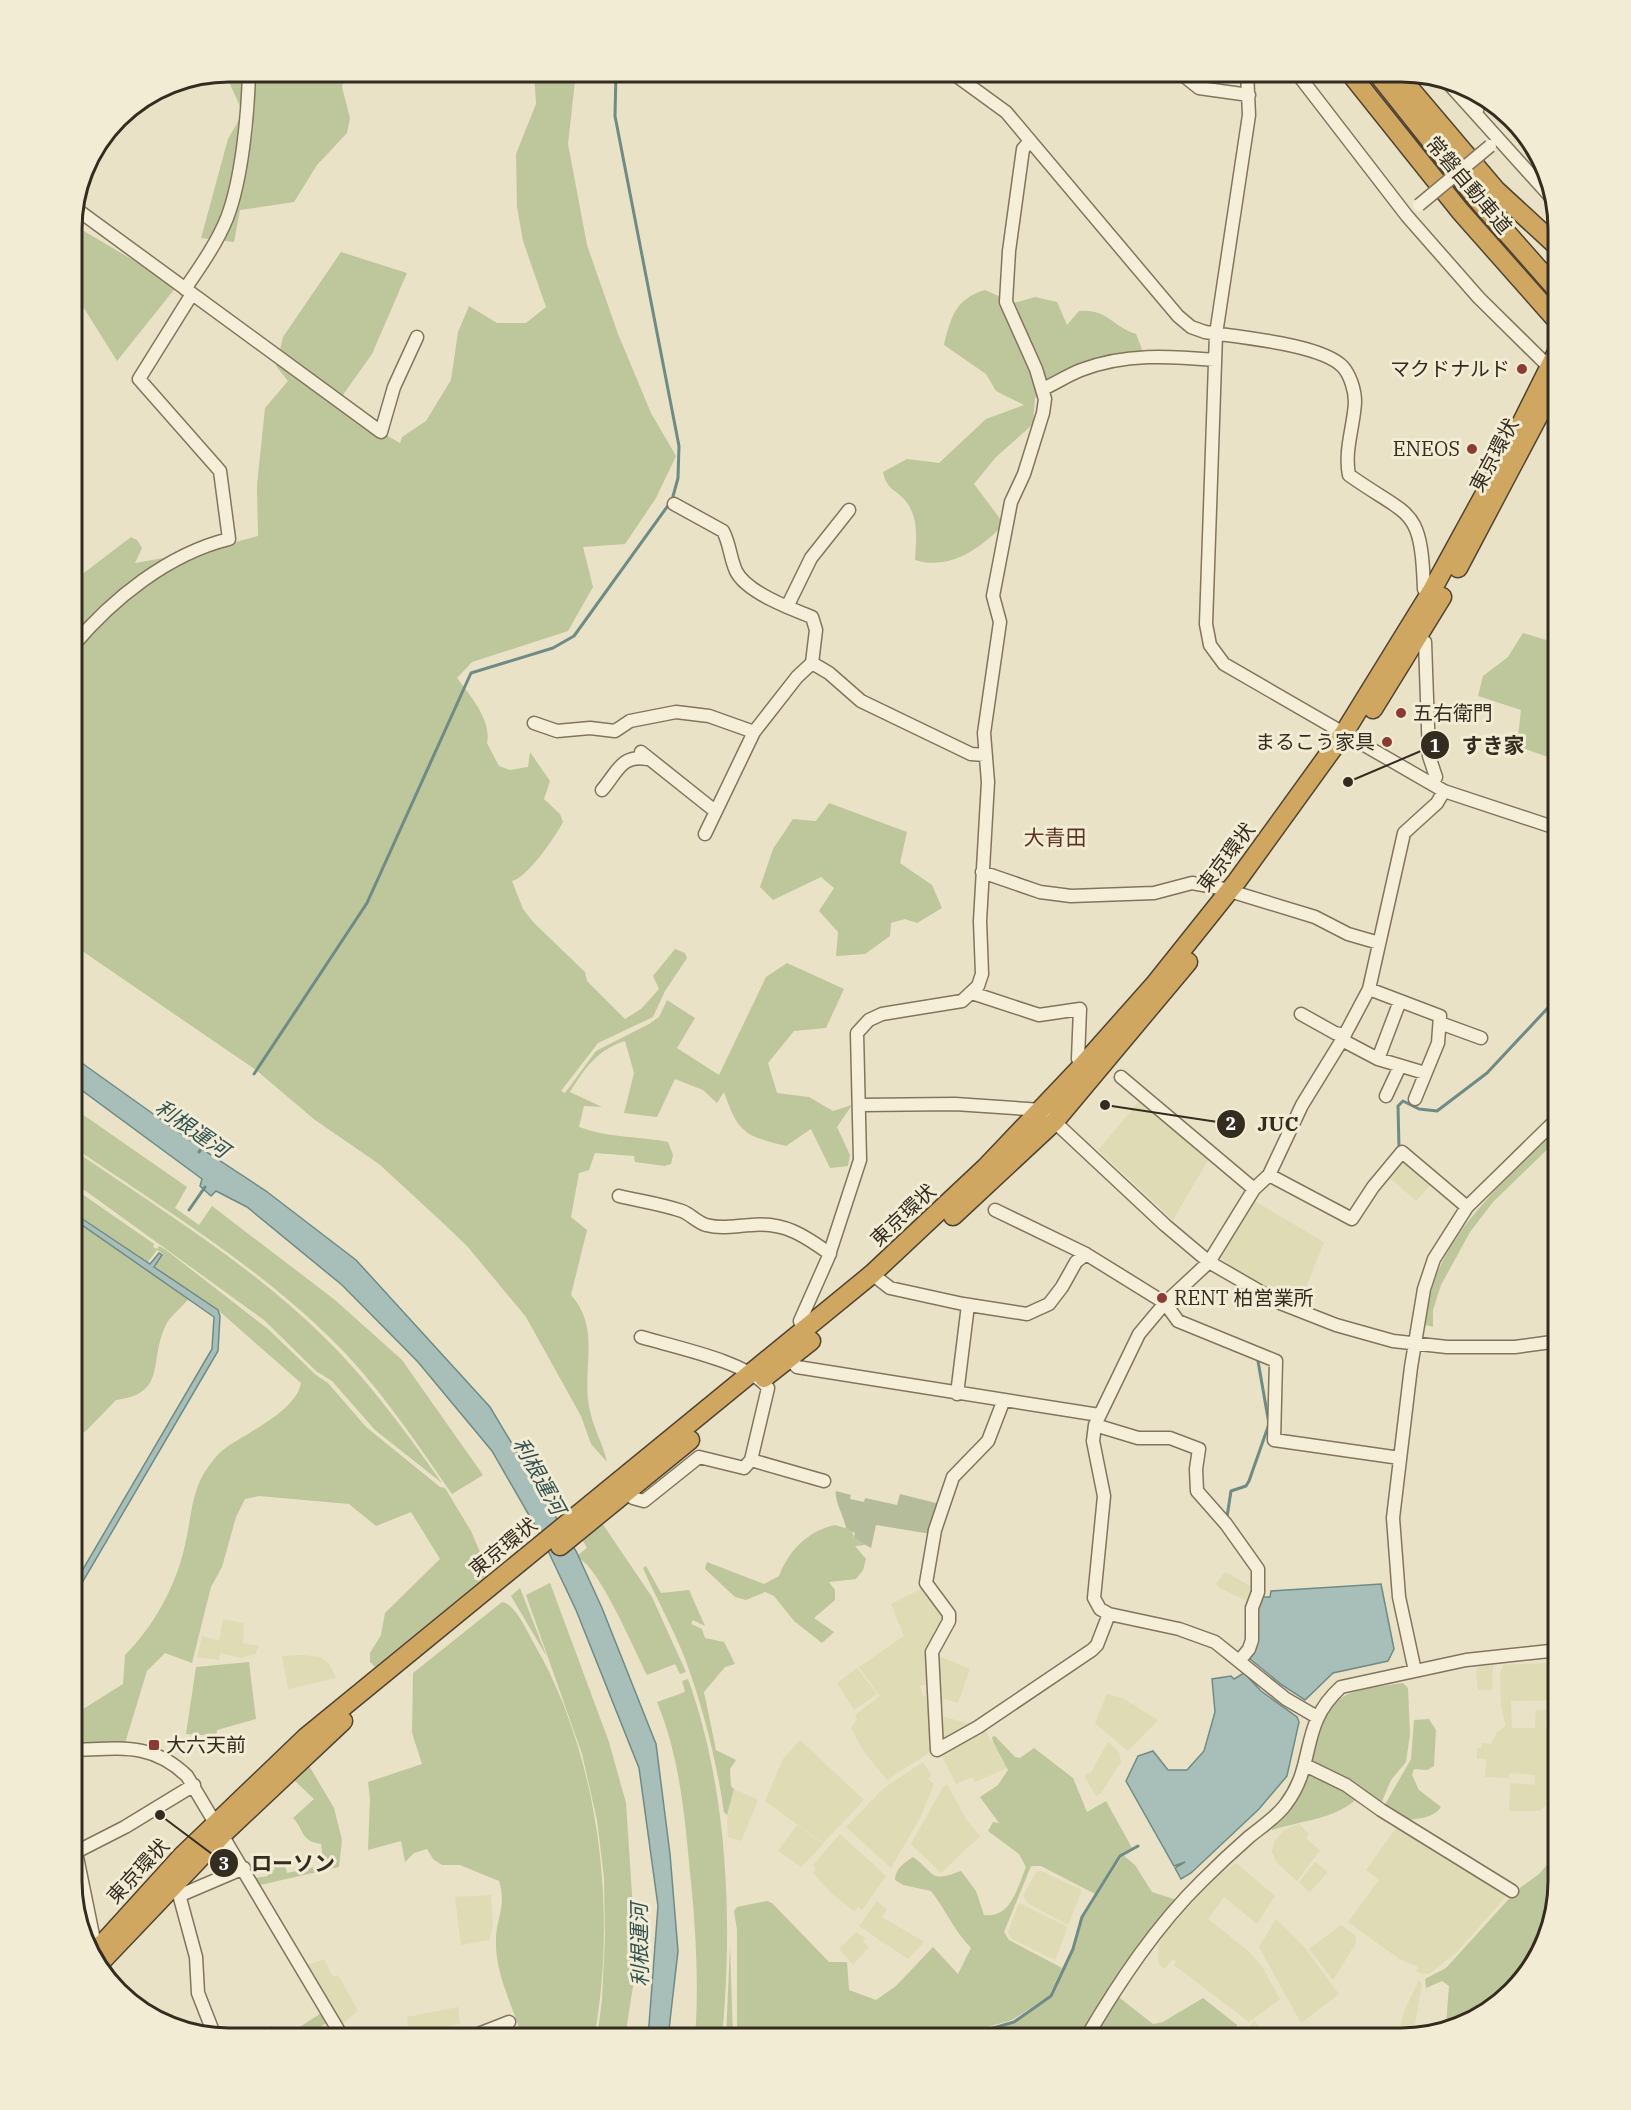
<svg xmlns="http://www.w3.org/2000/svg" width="1631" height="2110" font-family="'IBM Plex Serif','Noto Sans JP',serif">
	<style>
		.farmland { fill: #dedbb5 }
		.green { fill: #bec69b }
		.cemetery { fill: #b5bc9a }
		.water { fill: #a7beb9; stroke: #6f8b86; stroke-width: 1.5 }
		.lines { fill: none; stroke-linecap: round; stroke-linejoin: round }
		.stream { stroke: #6f8b86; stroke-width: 3 }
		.minor-casing { stroke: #83745e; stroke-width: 15 }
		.highway-casing { stroke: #514332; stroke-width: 21 }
		.minor { stroke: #f5efd9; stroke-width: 12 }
		.highway { stroke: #cfa761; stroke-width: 18 }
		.minor-bridge-casing { stroke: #83745e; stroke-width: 15; stroke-linecap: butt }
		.minor-bridge { stroke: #f5efd9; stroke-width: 12 }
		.poi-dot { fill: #8b3b34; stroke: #f2ecd5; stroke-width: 2 }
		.labels { text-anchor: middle; stroke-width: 6; stroke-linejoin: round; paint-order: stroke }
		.street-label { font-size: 20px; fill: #352c20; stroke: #f2ecd5 }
		.poi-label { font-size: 20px; fill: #352c20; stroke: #f2ecd5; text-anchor: end }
		.neighbourhood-label { font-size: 21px; fill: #5d3424; stroke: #f2ecd5 }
		.water-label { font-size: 21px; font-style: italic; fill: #315253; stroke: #f2ecd5 }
		.rim { fill: none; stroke: #352c20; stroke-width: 3 }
		.leader { fill: none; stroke: #352c20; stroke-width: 2 }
		.callout-dot { fill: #352c20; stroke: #f2ecd5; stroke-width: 2 }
		.mark-label { font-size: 18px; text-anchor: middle; font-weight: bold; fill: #fff }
		.callout-label { font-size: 21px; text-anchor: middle; font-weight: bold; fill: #352c20; stroke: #f2ecd5; stroke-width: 6; stroke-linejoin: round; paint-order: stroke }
	</style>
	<rect width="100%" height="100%" fill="#e9e2c6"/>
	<path class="farmland" d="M1143,1097L1211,1155L1173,1220L1098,1150Z
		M1405,1163L1432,1183L1416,1201L1387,1175L1396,1164Z
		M1251,1199L1324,1242L1298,1307L1233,1268L1220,1257V1251Z
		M1225,1572L1254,1588L1250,1599L1247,1601L1218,1587L1216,1584Z
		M921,1589L925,1595L933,1594L946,1615L929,1684L920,1686L923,1696H926L934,1727L935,1749L887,1780L864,1752L851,1728L857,1719L855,1715L880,1696L859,1667L904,1636L891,1604Z
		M223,1619L244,1623L243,1643L259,1646L255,1654L241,1658L220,1653L219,1660L197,1657L202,1636L219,1641Z
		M934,1654L970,1669L958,1703L944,1699L940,1710Z
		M302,1655L320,1657L329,1663L336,1678L288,1689L282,1656Z
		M1559,1662V1700L1511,1701L1512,1728H1535L1536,1710H1547L1545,1728L1559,1729V1795L1539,1811H1509L1510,1783L1535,1785V1775L1509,1773L1508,1778L1485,1777L1486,1759H1477V1748H1481L1483,1743L1491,1744L1497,1732L1506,1726L1501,1707L1500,1675L1503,1665Z
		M1493,1665L1492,1690H1478L1476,1670L1480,1666Z
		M857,1668L877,1694L854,1710L837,1683Z
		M1107,1694L1122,1698L1158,1720L1128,1751L1095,1723Z
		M938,1715L973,1725L943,1741Z
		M984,1728L1007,1768L975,1782L972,1777L956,1784L941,1754Z
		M800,1740L864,1800L823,1843L765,1801L783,1759Z
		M1108,1742L1119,1752L1121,1762L1101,1793L1096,1796L1085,1777L1087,1773L1090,1774Z
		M923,1762L931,1775L928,1779L934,1784L920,1818L891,1868L846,1827L884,1788Z
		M947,1784L966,1819L980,1836L941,1873L911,1844L943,1787Z
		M734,1789L758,1800L741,1841L728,1837L727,1815Z
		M1299,1824L1309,1834L1306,1839L1320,1850L1297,1881L1277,1863L1272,1852L1274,1842L1284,1830Z
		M797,1825L823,1844L801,1867L778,1851Z
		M1398,1825L1509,1893L1457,1952L1429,1974L1419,1973L1416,1971L1418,1967L1398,1958L1348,1922L1379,1880L1366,1870Z
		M840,1834L886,1876L862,1910L858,1907L854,1911L831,1893L813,1873L816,1869L813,1865Z
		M1315,1862L1328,1872L1310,1892L1299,1882Z
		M1236,1863L1275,1896L1257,1924L1224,1897L1208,1919L1246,1949L1261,1965L1280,1999L1249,2022L1174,1965L1176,1961L1172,1959L1165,1969L1159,1965L1158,1960L1159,1940L1210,1882Z
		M1041,1871L1082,1890L1068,1925L1029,1904L1023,1896L1036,1872Z
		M491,1895L493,1926L489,1940L461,1945L455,1897Z
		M877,1901L887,1910L882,1917L924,1942L908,1959L859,1926Z
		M1019,1903L1068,1927L1055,1960L1010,1938L1008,1932Z
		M1276,1919L1304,1947L1339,1994L1301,2023L1259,1947Z
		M1341,1925L1356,1936V1943L1333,1980L1309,1949Z
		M856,1932L865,1938L863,1941L869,1947L853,1965L839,1949Z
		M324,1959L333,1977L338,1975L358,2011L342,2024L308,1965Z
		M1419,1980L1422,1985L1413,2035L1397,2038L1405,2009Z
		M458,2007L460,2024L409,2033L407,2017Z
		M1254,2021L1269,2035L1268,2038H1239Z"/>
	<path class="green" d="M347,72L342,87L350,118L347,133L317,165L294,202L240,210L234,242L201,238L228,139L243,113L225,73Z
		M534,72H576L568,144L587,245L618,334L651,413L676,456L656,498L625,544L583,547L593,587L568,631L472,662L457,678C470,695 492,721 487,743L499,766L510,770L528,767L530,752L550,781L544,799L560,814L563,822C556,836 527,878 512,881L523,909L533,922L585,972L587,981L625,1019L641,1009L659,989L653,976L675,949L685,953L687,958L665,991L653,1017L598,1043L561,1091L565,1093L596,1051L649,1024L659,1017L667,1000L695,1018L677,1048L719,1075L766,977L787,963L844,989L826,1028L794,1031L768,1063L777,1093L809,1097L833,1111L852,1105L837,1127L850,1155L848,1166L830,1168L811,1129L786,1146C745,1136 738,1133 724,1092L717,1103L703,1090L675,1079L657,1117L624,1113L634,1073L625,1041C597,1050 585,1068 570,1092L602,1107L584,1106L579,1127C608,1138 638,1136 668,1142L673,1155L671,1164L665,1166L635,1162L634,1156L595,1153L589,1170L579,1173L571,1217L587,1230L571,1295C601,1329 582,1366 589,1406C592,1426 603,1443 607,1462L591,1444L581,1416L526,1317L467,1246L443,1223L379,1164L315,1120L256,1070L72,944V582L131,537L137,540L142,548L135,563L203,551L258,536L257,485L265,408L288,381L276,366L283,337L341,252L407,273L372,354L335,406L400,443L402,437L426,421L451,380L458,332L469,306L497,323H526L546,307L523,241L517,207L516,154L536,104Z
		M72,224L177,286L117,361L72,289Z
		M985,290L1014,303L1035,297L1057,302L1067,325L1079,311C1108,309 1111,326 1136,334L1147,362C1107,366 1071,380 1035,398L1033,424L996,457L974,484L1004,524C981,548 950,571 915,560C916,540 919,522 908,504C898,489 887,492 883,472L907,459L939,463L986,419L1024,405L996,391L986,374L944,345C951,317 955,299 985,290Z
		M1523,633L1559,644V761L1517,746L1521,710L1478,696L1483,676L1508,657Z
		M829,803L907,832L900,863L932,885L942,908L917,923L905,919L891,923L890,936L865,954L836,956L838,932L819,911L834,888L821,877L773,900L760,887L773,849L793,819L816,821Z
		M72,1107L187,1187L175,1208L199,1225L212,1206L335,1300L402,1360L483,1475L452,1494C413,1438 375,1380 325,1333C250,1261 158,1205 72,1146Z
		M1559,1126V1138L1493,1202L1470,1232L1441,1285L1433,1310V1327L1426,1325C1429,1240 1505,1183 1559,1126Z
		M72,1149C158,1208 250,1264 324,1337C369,1381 406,1432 442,1483L375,1430L332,1381L316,1371L264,1320L72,1181Z
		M72,1187L154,1244L153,1247L157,1249L159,1246L166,1250L268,1329L316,1375L328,1383L366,1427L440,1487L445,1488L471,1531L486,1566V1577L375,1667L370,1662V1653L381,1635L385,1613L440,1559L411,1512L376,1526L349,1504L259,1496L245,1499L236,1517L222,1567L211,1587L192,1663L165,1653L147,1671L125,1743L72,1746V1716L123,1684L125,1655C154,1626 176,1586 185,1545C191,1521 191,1496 203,1475C208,1467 216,1455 223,1450C245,1433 296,1412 301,1383L218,1310L155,1267L163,1254L157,1250L148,1262L72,1212Z
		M72,1218L189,1298C182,1308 169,1316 165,1327C149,1361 167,1394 116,1400L87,1430L72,1441Z
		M602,1523L652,1597L686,1672L680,1674L675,1664L647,1675C636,1653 598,1565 579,1559L578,1555L587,1548L582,1539Z
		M835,1525L852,1530L854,1538L866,1545L855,1546L866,1559L863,1570L856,1579L829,1582L835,1590V1600L814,1618L834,1632L822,1643L794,1621L774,1596L765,1592L746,1600L735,1597L705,1569L707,1562L764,1584L779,1576C789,1550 808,1531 835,1525Z
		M646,1566L661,1593L689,1590L705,1626L693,1620L691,1624L702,1629L705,1638L724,1642L735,1664L725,1667L704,1692L716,1750L736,1760L730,1769L731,1786L734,1789L727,1815L724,1812C716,1759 703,1706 684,1656C672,1626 656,1598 643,1568Z
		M550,1583L609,1742L626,1803L635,1940L633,1986L625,2038H597L602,2000L605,1936L604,1878L597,1820L582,1754L526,1595Z
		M520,1588L547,1657L511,1596Z
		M502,1602C515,1604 526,1629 532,1640C599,1753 618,1910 594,2038H522C513,2005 495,1975 496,1940C496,1918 507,1907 499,1881L460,1865H442L433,1859L427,1849L414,1853L405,1862L401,1841L368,1850L370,1799L368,1782L422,1764L412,1733L413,1673Z
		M249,1662L256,1719L217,1730L216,1736L186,1734L196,1667Z
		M688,1679C728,1789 733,1922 722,2038H695C699,1987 696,1933 691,1882C685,1821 681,1760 657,1702L685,1692L682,1681Z
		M1403,1683L1408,1688L1410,1734L1406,1762L1391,1780L1380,1806L1311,1763C1325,1694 1337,1692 1403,1683Z
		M1429,1719L1436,1730L1434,1766L1427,1770L1414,1769L1412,1775L1419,1790L1441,1807C1433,1819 1417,1818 1404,1821L1383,1808L1411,1759L1414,1720Z
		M995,1736L1015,1757L1020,1758L1034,1748L1073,1778L1087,1812L1106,1801L1132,1848L1120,1855L1095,1894L1041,1866H1031L1004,1932L1009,1940L1062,1968L1049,1996L1012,2020L950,2038H737V1930L734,1911L737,1907L767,1901L772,1903L829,1962H847L849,1990L876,2000L896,1986L933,1947L958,1974L971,1948C954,1931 946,1910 931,1891L903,1885L895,1880C895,1869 905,1862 913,1857C937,1874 928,1883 961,1871L976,1891L984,1915C1011,1919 1018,1886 1026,1867L1019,1854L988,1831L993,1822L999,1823L980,1797L998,1785L1008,1770L993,1742L992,1737Z
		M308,1764L334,1808L342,1840L339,1867L260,1885L255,1878L268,1876L267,1871L275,1870L273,1863L284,1861L287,1873L324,1865L321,1844C300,1841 304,1829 293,1818L314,1799L294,1780L289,1786L286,1784Z
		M1307,1771L1358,1798C1333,1820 1303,1820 1272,1830L1273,1824Z
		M1123,1855L1135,1865L1152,1892L1174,1899L1176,1906L1081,2038H959L1014,2021L1052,1997L1075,1948L1083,1918Z
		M1559,1856V1881L1538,1959L1489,2012L1446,2025L1449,1986L1442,1981L1426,1988L1425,1979L1446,1968L1517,1890L1539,1874L1554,1857Z
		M730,1945L733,2038H726Z
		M1116,1995L1153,2024L1163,2022L1203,1998L1237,2025L1235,2036L1091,2038Z
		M323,2012L328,2022L302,2038H243L272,2026L284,2037Z"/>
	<path class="cemetery" d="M836,1491L851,1495L850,1499L864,1502L865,1498L897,1505L900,1494L940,1504L931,1534L876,1525L871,1548L854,1538L855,1533L846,1528C844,1517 834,1500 836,1491Z"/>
	<path class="water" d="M72,1056L208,1153L266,1191L356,1260L490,1407L532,1477L576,1551L602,1608L656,1744L670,1854L678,1951L668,2038H648L658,1906L639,1768L576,1610L541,1536L492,1451L418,1362L342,1285L247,1207L216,1191L211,1196L200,1186L202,1179L72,1083Z
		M72,1212L150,1264L159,1253L162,1255L154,1267L218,1310L220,1316L218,1351L72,1600V1588L212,1349L214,1317L72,1218Z
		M1381,1584L1394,1649L1388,1661L1333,1673L1305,1700L1282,1685L1250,1659L1256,1609L1262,1597H1270L1271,1591Z
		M1244,1673L1261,1691L1297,1717L1299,1722L1287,1776L1259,1809L1191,1873L1181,1879L1175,1868L1185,1862L1174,1866L1126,1781L1138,1756L1153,1751L1168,1770H1187L1204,1751L1215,1712L1212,1679L1231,1676L1234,1679Z"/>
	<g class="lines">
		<path class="stream" d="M254,1074L367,903L471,673L553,648L574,636L672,500L678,478L679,446L615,116L616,72
			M1399,1148L1398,1106L1403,1101L1419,1109L1437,1111L1487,1073L1559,996
			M199,1152L207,1141
			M189,1210L205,1187
			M1227,1517L1231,1491L1246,1486L1249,1481L1269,1424L1258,1361
			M959,2038L1014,2022L1051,1996L1073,1949L1082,1917L1120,1856L1138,1846"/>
		<g class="minor-casing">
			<path id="minor" d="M951,72L1006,112L1178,316L1191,327L1205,332C1237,337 1322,344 1343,367C1350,375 1355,390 1355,402C1354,426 1344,450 1349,475C1411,519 1421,505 1424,589L1437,595
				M1179,72L1199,88L1249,95
				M1247,72L1249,115L1216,334L1206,624L1210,645L1224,664L1444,791L1559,829
				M1296,72L1407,216L1479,298L1553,371
				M1448,83L1476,114
				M1481,94L1476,114L1549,195
				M75,208L381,432L394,387L417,337
				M185,289C200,267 217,243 227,218C242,179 248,114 249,72
				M1043,389C1056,383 1068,375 1081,370C1125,353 1170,356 1215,360
				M674,504L723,531C730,544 730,558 736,571C746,592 791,609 812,617L816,630L812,663L797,677L754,732L705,834
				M787,607L811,558L849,510
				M1418,638L1425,642L1429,756L1436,777L1432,784
				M72,647C112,599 168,554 229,539L220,471L139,379L192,294
				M812,663L829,673L861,701L971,754L985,755
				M534,723L557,731L590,728L615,731L630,721L676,712L709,716L754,732
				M641,752L715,811
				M602,790C617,773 621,754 647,759
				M982,872L1040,892L1071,896L1154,893L1192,883L1220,888L1315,917L1348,934L1379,943
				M1369,989L1440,1016L1438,1043L1415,1099
				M972,993L1039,1015L1080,1009L1078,1059L1083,1065
				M1301,1014L1335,1033L1345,1035
				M1440,1023L1481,1038
				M1342,1040L1378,1059L1425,1073
				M1378,1059L1400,1001
				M1121,1077L1254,1189
				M1386,1096L1400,1066
				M860,1105L955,1104L1042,1110L1165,1225L1209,1262L1280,1303L1336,1325L1393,1341L1447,1347H1515L1559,1341
				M1269,1175L1352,1219L1373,1187L1402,1152L1467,1207
				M619,1196C640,1201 662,1204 682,1211C690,1214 697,1222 706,1225C722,1229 734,1226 751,1225C784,1222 804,1235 830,1254
				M995,1210L1086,1254L1165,1303L1178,1321L1276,1361L1274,1440L1400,1458
				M872,1274L890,1288L963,1304L1027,1314L1049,1304L1062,1287L1076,1262L1086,1254
				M805,1336L800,1321L828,1258L860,1160L857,1033L869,1020L882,1014L962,1001L978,986L982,974L980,921L988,782L984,733L1000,622L993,596L1011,502L1024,474L1043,413L1045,399L1036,369L1006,302L1009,251L1023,149L1029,142
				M786,1354L797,1367L1099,1415
				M957,1394L968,1305
				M1003,1402L988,1441L953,1477L935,1530L926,1583L949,1614V1621L932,1652L937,1750L978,1727L1092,1650L1097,1645L1109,1614
				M1095,1425L1138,1438H1170L1199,1449L1196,1469L1197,1491L1226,1524L1258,1569V1592L1252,1608V1640L1249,1649L1240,1660
				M751,1460L824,1481
				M633,1498L644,1501L699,1457L744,1468L751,1460L768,1388C749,1362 674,1347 641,1337
				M1415,1671L1399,1597L1393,1518L1411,1367L1424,1289L1434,1259L1467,1207L1559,1117
				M1317,1717L1286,1699L1215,1642L1179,1629L1109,1614L1100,1609L1094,1598L1104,1496L1093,1441L1095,1425L1139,1334L1165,1303L1209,1262L1254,1189L1269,1175L1302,1105L1342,1040L1369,989L1404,833L1437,803L1444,791
				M72,1750C118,1749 151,1741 187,1776L343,2038
				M1305,1765L1346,1785L1381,1810L1512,1891
				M72,1832L76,1852
				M100,1946L94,1940L76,1852L125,1827L194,1785
				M214,2034L198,1993L196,1957L180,1898L183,1894L244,1868
				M468,2038L509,2022
				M1086,2038C1119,1982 1156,1926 1202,1881C1217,1866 1233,1851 1249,1837C1261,1827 1277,1817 1286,1804C1317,1763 1298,1726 1341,1687L1466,1660L1559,1650"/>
		</g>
		<g class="highway-casing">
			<path id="highway" d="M1349,72L1460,211L1559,323
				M1376,72L1477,199L1559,292
				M1396,72L1496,190L1559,248
				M1458,568L1559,377
				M1373,709L1442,597
				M953,1216L1055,1121L1188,962
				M764,1378L811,1341
				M560,1546L690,1440
				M94,1953L182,1856L305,1738L872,1274L986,1167L1083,1065L1154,985L1237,881L1344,733L1431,592L1500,466L1559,348
				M98,1965L223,1834L343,1721"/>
		</g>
		<use href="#minor" class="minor"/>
		<use href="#highway" class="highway"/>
		<g class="minor-bridge-casing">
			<path id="minor-bridge" d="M1419,205L1490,146"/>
		</g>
		<use href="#minor-bridge" class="minor-bridge"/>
	</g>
	<g class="poi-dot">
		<circle cx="1522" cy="369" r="6"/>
		<circle cx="1472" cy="449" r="6"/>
		<circle cx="1401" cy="713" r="6"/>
		<circle cx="1387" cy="742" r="6"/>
		<circle cx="1162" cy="1298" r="6"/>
		<rect x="148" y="1739" width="12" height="12" rx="3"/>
	</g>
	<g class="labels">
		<g class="street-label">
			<text transform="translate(1469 185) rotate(50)" y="7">常磐自動車道</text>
			<text transform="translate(1494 455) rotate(-62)" y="7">東京環状</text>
			<text transform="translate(1226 857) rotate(-53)" y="7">東京環状</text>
			<text transform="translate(903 1215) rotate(-43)" y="7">東京環状</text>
			<text transform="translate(503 1547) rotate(-39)" y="7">東京環状</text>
			<text transform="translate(138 1871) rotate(-47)" y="7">東京環状</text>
		</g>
		<g class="poi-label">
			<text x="1510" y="376">マクドナルド</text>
			<text x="1460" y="456">ENEOS</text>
			<text x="1413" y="720" text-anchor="start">五右衛門</text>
			<text x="1375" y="749">まるこう家具</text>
			<text x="1174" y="1305" text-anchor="start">RENT 柏営業所</text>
			<text x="166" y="1752" text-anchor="start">大六天前</text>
		</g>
		<g class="neighbourhood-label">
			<text x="1055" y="845">大青田</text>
		</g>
		<g class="water-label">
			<text transform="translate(192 1129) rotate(35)" y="7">利根運河</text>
			<text transform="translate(539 1476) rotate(61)" y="7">利根運河</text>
			<text transform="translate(640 1945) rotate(-91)" y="7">利根運河</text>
		</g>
	</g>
	<path d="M0 0H1631V2110H0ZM229 82H1401A147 147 0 0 1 1548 229V1881A147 147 0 0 1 1401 2028H229A147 147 0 0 1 82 1881V229A147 147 0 0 1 229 82Z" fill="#f2ecd5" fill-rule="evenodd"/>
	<path class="rim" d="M229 82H1401A147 147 0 0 1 1548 229V1881A147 147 0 0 1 1401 2028H229A147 147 0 0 1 82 1881V229A147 147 0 0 1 229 82Z"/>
	<path class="leader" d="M1348 782L1435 745M1105 1105L1231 1124M160 1815L224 1863"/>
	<g class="callout-dot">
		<circle cx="1348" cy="782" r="6"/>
		<circle cx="1105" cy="1105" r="6"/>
		<circle cx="160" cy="1815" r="6"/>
		<circle cx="1435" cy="745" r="15"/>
		<circle cx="1231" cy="1124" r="15"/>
		<circle cx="224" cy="1863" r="15"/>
	</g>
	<g class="mark-label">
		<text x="1435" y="752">1</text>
		<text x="1231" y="1130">2</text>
		<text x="224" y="1870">3</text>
	</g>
	<g class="callout-label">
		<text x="1493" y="753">すき家</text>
		<text x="1278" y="1131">JUC</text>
		<text x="293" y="1871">ローソン</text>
	</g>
</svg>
